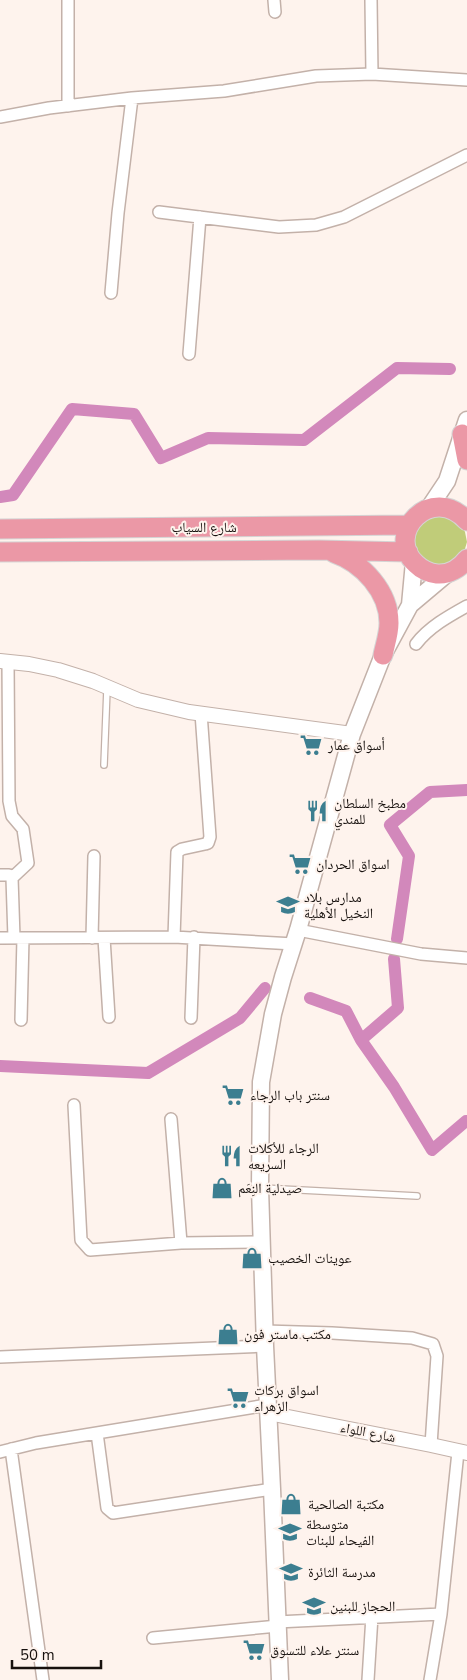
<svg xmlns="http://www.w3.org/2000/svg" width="467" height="1680" font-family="'Nunito Sans','Noto Naskh Arabic',sans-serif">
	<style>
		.green { fill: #c0cc79 }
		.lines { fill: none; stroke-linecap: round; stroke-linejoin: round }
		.canal { stroke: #d288bb; stroke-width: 12 }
		.service-casing { stroke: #c3b1a9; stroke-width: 8 }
		.minor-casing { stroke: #c3b1a9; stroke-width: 14 }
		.tertiary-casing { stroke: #c3b1a9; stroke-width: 16 }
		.secondary-casing { stroke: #c3b1a9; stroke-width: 19 }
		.primary-casing { stroke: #d5d4d4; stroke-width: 21 }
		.service { stroke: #fff; stroke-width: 5.5 }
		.minor { stroke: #fff; stroke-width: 11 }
		.tertiary { stroke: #fff; stroke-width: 14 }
		.secondary { stroke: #fff; stroke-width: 16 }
		.primary { stroke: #eb98a6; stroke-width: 19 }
		.labels { text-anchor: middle; stroke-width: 4; stroke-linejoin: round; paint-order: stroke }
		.street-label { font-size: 14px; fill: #17110e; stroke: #fef3ed }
		.poi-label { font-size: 14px; fill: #17110e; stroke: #fef3ed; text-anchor: start }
	</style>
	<rect width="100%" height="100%" fill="#fef3ed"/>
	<path class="green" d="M441,513L460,522L465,532L467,542L464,552L449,567L428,565L414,550C416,522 415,523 441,513Z"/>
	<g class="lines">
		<path class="canal" d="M0,497L13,495L72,409L134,414L161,458L208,438L304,440L397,368L450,369
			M397,939L409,856L390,825L430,792L467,790
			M310,998L346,1011L361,1040L394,1087L432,1150L466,1121L467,1122
			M361,1040L398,1008L394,959
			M0,1066L148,1073L240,1018L265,988"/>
		<g class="service-casing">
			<path id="service" d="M104,765L107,689
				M262,1188L417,1196"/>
		</g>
		<g class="minor-casing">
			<path id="minor" d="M274,0L275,12
				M371,0L372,74
				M68,106V0
				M0,117L49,108L132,98L224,91L316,76L372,74L467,80
				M159,212L279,227L316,225L344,217L467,155
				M111,293L118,213L132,98
				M189,354L200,217
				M416,644C429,627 449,616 467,606
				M8,662L9,801L12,816L23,829L28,863L12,878
				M0,875H9L12,878L14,938
				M298,930L421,954L467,958
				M174,937L177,852L182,849L205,844L208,843L210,837L201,713
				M0,938L174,937L294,944
				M92,938L94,856
				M104,938L109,1017
				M191,1018L194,937
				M21,1020L23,938
				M74,1105L81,1240L90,1250L181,1243L262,1242
				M171,1119L181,1243
				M265,1331L332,1333L412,1338L433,1344L437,1356L431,1445
				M0,1357L265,1346
				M97,1433L107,1508L113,1513L272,1489
				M11,1449L43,1680
				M0,1452L36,1443L267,1405
				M277,1622L441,1614
				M153,1638L278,1626
				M368,1680L372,1616
				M430,1680L441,1614L458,1452"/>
		</g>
		<g class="tertiary-casing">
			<path id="tertiary" d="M0,661L29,664L58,670L93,681L138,700L189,712L352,734
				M268,1413L431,1445L467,1453"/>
		</g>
		<g class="secondary-casing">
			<path id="secondary" d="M429,508L447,481L467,420
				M410,605L448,573
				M280,1680L272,1489L265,1346L260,1188L261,1082L273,1014L283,977L298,930L352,734L383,655L410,605L414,562"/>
		</g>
		<g class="primary-casing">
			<path id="primary" d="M462,434L467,460
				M467,521C432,482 383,534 416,564C422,570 429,573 437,574C449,575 460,568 467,559
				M0,529L409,525
				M0,552L319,550L408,552
				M334,553C363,563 389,592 389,623C389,634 385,645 383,655"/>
		</g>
		<use href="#service" class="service"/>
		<use href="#minor" class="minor"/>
		<use href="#tertiary" class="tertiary"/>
		<use href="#secondary" class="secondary"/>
		<use href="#primary" class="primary"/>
	</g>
	<defs>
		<g id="supermarket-bare" transform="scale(1.725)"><path d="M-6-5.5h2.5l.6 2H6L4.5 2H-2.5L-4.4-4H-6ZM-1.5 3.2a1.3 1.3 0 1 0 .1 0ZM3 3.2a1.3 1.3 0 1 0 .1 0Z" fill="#3c7e90" stroke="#fef3ed" stroke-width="2.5" paint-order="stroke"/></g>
		<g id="restaurant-bare" transform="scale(1.725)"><path d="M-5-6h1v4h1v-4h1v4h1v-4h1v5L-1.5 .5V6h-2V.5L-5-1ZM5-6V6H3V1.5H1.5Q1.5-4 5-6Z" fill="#3c7e90" stroke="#fef3ed" stroke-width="2.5" paint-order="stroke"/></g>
		<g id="school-bare" transform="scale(1.725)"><path d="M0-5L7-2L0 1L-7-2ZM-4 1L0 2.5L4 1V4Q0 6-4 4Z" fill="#3c7e90" stroke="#fef3ed" stroke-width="2.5" paint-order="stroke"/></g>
		<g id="shop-bare" transform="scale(1.725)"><path d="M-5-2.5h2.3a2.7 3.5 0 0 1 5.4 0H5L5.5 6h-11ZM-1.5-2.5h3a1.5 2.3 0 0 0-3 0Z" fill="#3c7e90" stroke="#fef3ed" stroke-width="2.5" paint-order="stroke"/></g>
	</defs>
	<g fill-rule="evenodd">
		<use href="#supermarket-bare" x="311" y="745"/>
		<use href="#restaurant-bare" x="317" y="811"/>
		<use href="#supermarket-bare" x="300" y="864"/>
		<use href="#school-bare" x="288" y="905"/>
		<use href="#supermarket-bare" x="233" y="1095"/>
		<use href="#restaurant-bare" x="231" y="1156"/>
		<use href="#shop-bare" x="222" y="1188"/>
		<use href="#shop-bare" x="252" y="1258"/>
		<use href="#shop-bare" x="228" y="1334"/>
		<use href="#supermarket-bare" x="238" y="1398"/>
		<use href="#shop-bare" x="291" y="1504"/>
		<use href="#school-bare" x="290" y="1532"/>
		<use href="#school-bare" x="291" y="1572"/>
		<use href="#school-bare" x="314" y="1606"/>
		<use href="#supermarket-bare" x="254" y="1650"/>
	</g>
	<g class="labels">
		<g class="street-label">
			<text x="204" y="532">شارع السياب</text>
			<text transform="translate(368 1432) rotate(11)" y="5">شارع اللواء</text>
		</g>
		<g class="poi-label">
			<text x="328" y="750">أسواق عمار</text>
			<text x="334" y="808">مطبخ السلطان<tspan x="334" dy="16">للمندي</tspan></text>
			<text x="316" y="869">اسواق الحردان</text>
			<text x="304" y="902">مدارس بلاد<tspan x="304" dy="16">النخيل الأهلية</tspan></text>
			<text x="250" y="1100">سنتر باب الرجاء</text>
			<text x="248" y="1153">الرجاء للأكلات<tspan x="248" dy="16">السريعه</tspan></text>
			<text x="238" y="1193">صيدلية النِعَم</text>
			<text x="268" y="1263">عوينات الخصيب</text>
			<text x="244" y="1339">مكتب ماستر فون</text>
			<text x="254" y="1395">اسواق بركات<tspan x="254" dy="16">الزهراء</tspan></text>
			<text x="308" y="1509">مكتبة الصالحية</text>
			<text x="306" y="1529">متوسطة<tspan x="306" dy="16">الفيحاء للبنات</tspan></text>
			<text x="308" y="1577">مدرسة الثائرة</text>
			<text x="330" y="1611">الحجاز للبنين</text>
			<text x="270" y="1655">سنتر علاء للتسوق</text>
		</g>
	</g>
	<path d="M12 1660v8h89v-8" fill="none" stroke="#17110e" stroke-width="2.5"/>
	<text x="20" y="1660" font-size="15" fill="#17110e" stroke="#fef3ed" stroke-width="4" paint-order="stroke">50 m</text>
</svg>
